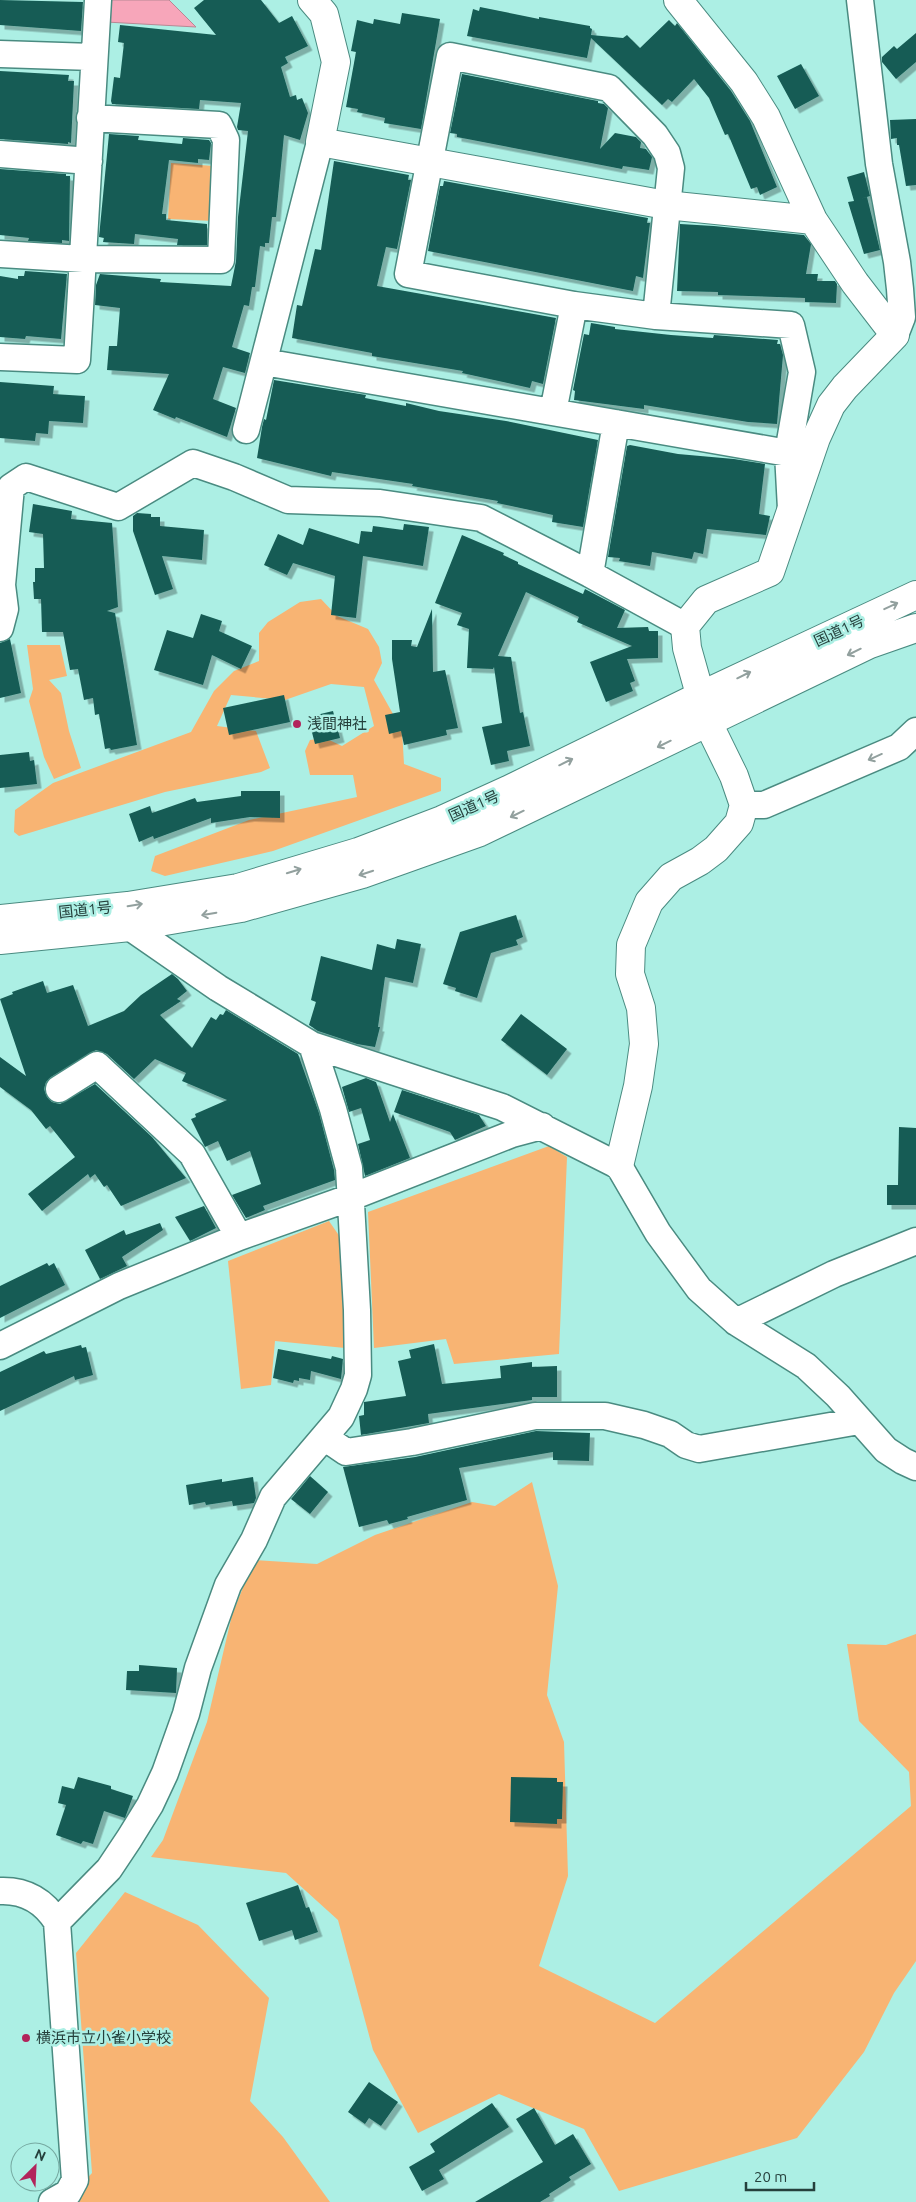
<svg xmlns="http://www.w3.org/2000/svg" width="916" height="2202" font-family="Ubuntu,'Noto Sans JP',sans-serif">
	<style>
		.green { fill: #f8b473 }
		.water { fill: #f7a6ba; stroke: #b88794 }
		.building { fill: #165c54; filter: url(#shadow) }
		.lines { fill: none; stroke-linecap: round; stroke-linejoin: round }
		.street-casing { stroke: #4a8b81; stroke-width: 29 }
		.secondary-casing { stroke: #4a8b81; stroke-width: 30 }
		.highway-casing { stroke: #4a8b81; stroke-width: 30 }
		.street { stroke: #fff; stroke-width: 26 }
		.secondary { stroke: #fff; stroke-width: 28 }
		.highway { stroke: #fff; stroke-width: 28 }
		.oneway { stroke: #92a09e }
		.poi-dot { fill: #b2245b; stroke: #acefe4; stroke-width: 2 }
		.labels { text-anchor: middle; stroke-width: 5; stroke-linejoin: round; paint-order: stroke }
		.street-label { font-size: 15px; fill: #25403c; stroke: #acefe4 }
		.poi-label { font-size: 15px; fill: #25403c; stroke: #acefe4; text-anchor: start }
	</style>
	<defs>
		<filter id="shadow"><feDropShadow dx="4.5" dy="4.5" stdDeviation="0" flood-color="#0004"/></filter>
	</defs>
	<rect width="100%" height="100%" fill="#acefe4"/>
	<path class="green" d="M171,163L215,166L214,221L168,219Z
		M321,599L337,616L368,629L379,647L382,663L374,680L402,730L404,764L441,778V791L273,851L165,876L151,871L155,856L249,820L357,797L353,775H310L305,751L310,740L325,738L342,746L374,726L364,687L331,684L285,700L231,695L217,726L256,731L270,768L261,772L165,792L19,836L14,832L15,810L53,783L191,732L214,691L234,671L259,661V633L268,622L300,602Z
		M27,645H60L67,676L49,680L61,693L69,731L81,768L54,779L44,757L29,701L33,689Z
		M549,1146L567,1157L559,1354L454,1364L446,1339L374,1348L368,1212Z
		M329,1221L340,1237L345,1348L275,1341L271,1385L241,1389L228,1261Z
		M532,1482L558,1586L547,1695L564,1742L568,1876L539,1966L655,2023L911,1806L909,1772L859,1721L847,1644L886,1645L916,1634V1961L894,1993L864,2052L797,2138L619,2191L584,2129L499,2094L418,2133L373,2050L338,1920L286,1873L151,1857L163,1840L207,1722L232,1615L254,1560L317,1564L375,1535L472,1502L495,1506Z
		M125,1892L198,1925L269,1998L250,2101L283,2137L330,2202H65L92,2173L76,1953Z"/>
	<path class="water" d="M109,0H169L196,27L106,22Z"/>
	<path class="building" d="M0,0L83,2L81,31L0,25Z
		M204,0H261L279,23L292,16L308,46L285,57L288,63L281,67L290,97L296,95L297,100L302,98L308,113L300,140L284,135L276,217H272L269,243H265V247L260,246L255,287H252L249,306L244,305L232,347L250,353L245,373L223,367L213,399L236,408L227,437L176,417L175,419L153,410L169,374L107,370L109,346H117L120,308L95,305L96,285L100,274L161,279L160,282L231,286L236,261L238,217L248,131L238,130L237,127L241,103L200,100L199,109L112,104L111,101L114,77L120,78L124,43L118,42L120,25L216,35L194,8Z
		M480,7L539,19V17L590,26V28L592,29L591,35L623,38L627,35L640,48L669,20L675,26L677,23L731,91L750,121L777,187L760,195L757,187L751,189L728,134L725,135L709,98L694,79L672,102L668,99L662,105L591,38L587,58L467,36L473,9L479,11Z
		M402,13L440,19L421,129L384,123L385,118L357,112L358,109L346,107L356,52L351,51L357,20L373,24L374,19L400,24Z
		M916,33V62L896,79L882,62V57L894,46L897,49Z
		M801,64L819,96L795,109L777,76Z
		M0,71L69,75L68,81H74L71,143L68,142V144L0,139Z
		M462,74L598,101V103L604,104L608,108L600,149L615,133L636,137L641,142L640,148L646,149L652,157L649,170L623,166L622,169L457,137V134L450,133Z
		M916,119V185L906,186L899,145H897V138L891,139L890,120Z
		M109,134L139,136L138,140L182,144L183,138L209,140L211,143L209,160L198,159V163L169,160L162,214H166V220L207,224V245H177L178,239L135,234L134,244L103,242L104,238L99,237Z
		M334,161L409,175L408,180H411L397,249L386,247L377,286L556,318L543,384L532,381L530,388L462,373L463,371L372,356V353L292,338L297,305L302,306L315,249L321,250Z
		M0,169L66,174V176H70L69,241L62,240V243L28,241L29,238L0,235Z
		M864,172L870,196L860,199L867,197L880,250L864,254L848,202L854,201L847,177Z
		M444,181L648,218L647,223H650L643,278L636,276L633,291L428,251L440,186H443Z
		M680,224L714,226L804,235L811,244L806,274H818L817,281H835L837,284L836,303L805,302V298L718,295V292L677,291Z
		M25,271L67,274L61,339L26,336L25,339L0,337V276L18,279V276H24Z
		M591,323L615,327V329L671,335L713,338L714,335L778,340L777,344H780L783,355L777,424L748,422L644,405V409L574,400L575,391L573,390L584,334L589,335Z
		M274,380L366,395L365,398L406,406V403L439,411L506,421L598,440L583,527L552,522L553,515L497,503L498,501L435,490L412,486L413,484L332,472L331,476L257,458L262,427L264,419L266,420Z
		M0,382L54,386L53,394L85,396L83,423L49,421L48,434L36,433L35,441L0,438Z
		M630,445L678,454L734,459L765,464L759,514L770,516L766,535L707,529L703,554L694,552L692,559L652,552L650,566L619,561L620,558L608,557L627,446Z
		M33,504L72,511L71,519L112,523L118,607L107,611L115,613L137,745L111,750L110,748L105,749L99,714L95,715L93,698L84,700L78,669L70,670L63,632H42L41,599H34L33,582H35V568H44L43,534L29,532Z
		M137,513L151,514V517H160V526L204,530L202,560L162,556L173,589L155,595L133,531V516Z
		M404,524L429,527L423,566L363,556L356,618L331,615L335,576L293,563L287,575L264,565L278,534L303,545L309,528L359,544L361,531L372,532L373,526L403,530Z
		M462,535L504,553L503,555L518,562V564L583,594L585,589L625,610L617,628L648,627L649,631H658V658L627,659L635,681L630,683L633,691L606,702L590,662L632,646L577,622L579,617L526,592L498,656L511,657L520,713L523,712L530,746L507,751L509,761L491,765L482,727L502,723L494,667L493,669L467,668L469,629L457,625L462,613L435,603Z
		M432,609L433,672L445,670L458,728L446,730L447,735L404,745L401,731L389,734L385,715L400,712L392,659V640H412L411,646L417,647Z
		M201,614L222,621L219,631L252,646L241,669L212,655L203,685L154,670L167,630L193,638Z
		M10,639L21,693L0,698V643Z
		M284,695L290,722L229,735L223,708Z
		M333,711L340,738L315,744L308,717Z
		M29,752L30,761L34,760L37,784L0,788V755Z
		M241,791H280V818L250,817L211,823V818L154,839L153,836L139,842L129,814L150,806L152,813L195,798L197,802L241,796Z
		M516,915L523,937L516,940L518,945L491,953L477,998L455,991L456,988L443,984L460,932Z
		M397,939L421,944L413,983L385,977L378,1027H380L375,1047L357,1044L318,1031L309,1025L316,1002L311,1000L321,956L372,970L377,944L395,949Z
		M172,974L178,979L187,991L177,999L181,1001L160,1015L192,1048L211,1017L216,1020L220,1014L223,1015L226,1010L298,1054L319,1113L334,1170L335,1180L263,1206L265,1210L246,1218L232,1195L261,1184L250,1151L227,1161L218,1141L205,1147L191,1119L196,1117L195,1114L227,1100L182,1081L186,1073L155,1059L134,1079L107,1054L96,1050L51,1077L46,1082L44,1089L47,1097L52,1102L60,1104L95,1084L152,1137L186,1178L121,1206L107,1185L104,1187L95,1174L90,1178L88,1174L42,1211L28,1194L75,1157L50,1126L46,1129L31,1110L0,1087V1057L26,1076L0,999L13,994L12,992L43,981L47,993L73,985L88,1026L124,1011L141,995Z
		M521,1014L567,1049L547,1075L501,1040Z
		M366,1078L376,1082L390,1122L393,1114L410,1158L365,1176L358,1144L370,1140L361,1108L349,1112L342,1087Z
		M402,1090L479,1115L486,1126L455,1140L450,1132L394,1112Z
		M899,1127L916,1128V1205H887V1185H898Z
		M204,1206L216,1228L190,1241L175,1217Z
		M160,1223L163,1230L122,1257L127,1266L100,1279L85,1250L124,1230L126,1235Z
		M47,1263L49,1266L54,1263L65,1285L0,1318V1286Z
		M434,1344L442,1384L501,1378L500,1366L532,1362V1367L557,1366V1397H532V1400L428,1414L429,1423L361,1435L359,1416L364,1415V1402L406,1396L398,1361L411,1358L409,1350Z
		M81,1345L82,1348L86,1347L93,1375L75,1380L74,1376L0,1411V1372L44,1351L46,1354Z
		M278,1349L331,1359L332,1356L343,1359L341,1379L311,1371L310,1380L299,1378V1381L294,1380L293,1383L273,1378Z
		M536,1431L590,1433L589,1461L553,1460V1452L459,1468L467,1500L407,1517L408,1519L389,1524L387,1520L359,1527L343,1467L415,1457Z
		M310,1476L328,1492L310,1514L291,1499Z
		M253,1477L256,1498L254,1503L233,1506L232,1501L206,1505L205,1502L189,1505L186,1485L222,1479V1482Z
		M139,1665L177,1668L176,1693L126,1690L127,1671H139Z
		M78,1777L111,1786V1789L133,1796L125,1818L104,1811L93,1844L83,1841L81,1844L56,1835L66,1805L58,1803L62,1786L74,1789Z
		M511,1777L557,1778V1782H563L562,1819H557V1824L510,1822Z
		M298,1885L306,1908L309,1907L318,1932L295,1940L292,1930L259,1941L246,1903Z
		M369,2082L398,2102L381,2126L369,2118L365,2124L348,2112Z
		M492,2103L509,2127L439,2170L444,2179L422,2191L409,2167L435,2152L430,2144Z
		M534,2108L555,2145L573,2134L591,2164L569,2177L571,2180L549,2194L550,2196L540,2202H475L543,2162L516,2119Z"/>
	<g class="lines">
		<g class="street-casing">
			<path id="street" d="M860,0L879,164L897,262L900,289L902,317L895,335
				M0,54L93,57
				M0,154L89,161
				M0,254L83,259L221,260L226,140L219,125L90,118
				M656,316L574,305L408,274L450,56L609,88L655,135L667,153L671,168L656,316L791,325L802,372L788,453L791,509
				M0,357L77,360L98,0
				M264,362L788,453
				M553,412L574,305
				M246,430L320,142
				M590,574L616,423
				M0,628L5,609L2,585L11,487L26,477L118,507L193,463L234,477L288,500L380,503L481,518L590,574L685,626
				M744,805H764L899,747L916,731
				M130,927L218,988L312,1045L502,1107L619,1166L658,1233L699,1289L736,1322L806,1366L838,1396L886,1450L903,1461L916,1467
				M59,1089L97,1065L192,1154L239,1237
				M736,1322L834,1274L916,1241
				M0,1346L119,1286L239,1237L349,1198L512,1134L542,1126
				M324,1437L346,1452L412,1442L535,1416H605L644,1425L670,1434L686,1445L699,1449L859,1421
				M0,1891C25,1890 44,1901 57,1922L75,2180L68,2193L52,2202
				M57,1922L109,1869L129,1839L150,1805L165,1773L186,1714L198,1668L228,1585L254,1540L273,1497L341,1417L354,1389L358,1375L357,1310L349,1168L333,1109L312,1045"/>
		</g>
		<g class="secondary-casing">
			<path id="secondary" d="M312,0L324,14L336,62L320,142L666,205L813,220
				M619,1166L638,1086L644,1044L641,1008L630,974L631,945L649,902L671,877L700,861L716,849L739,823L744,805L734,776L708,723L687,648L685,626L706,600L770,572L816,438L831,405L845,387L895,335L855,283L813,220L766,117L744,82L678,0"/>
		</g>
		<g class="highway-casing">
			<path id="highway" d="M0,919L128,906L238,888L358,852L442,820L508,790L700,696L916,595
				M0,940L130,927L241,908L362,874L480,832L870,644L916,628"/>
		</g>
		<use href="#street" class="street"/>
		<use href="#secondary" class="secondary"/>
		<use href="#highway" class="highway"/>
	</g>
	<defs><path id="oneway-shaft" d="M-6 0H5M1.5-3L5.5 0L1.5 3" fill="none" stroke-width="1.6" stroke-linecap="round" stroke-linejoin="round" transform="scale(1.25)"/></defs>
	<g class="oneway">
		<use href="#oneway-shaft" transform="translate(891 606) rotate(-25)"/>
		<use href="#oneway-shaft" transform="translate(854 652) rotate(154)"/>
		<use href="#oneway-shaft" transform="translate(744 675) rotate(-26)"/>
		<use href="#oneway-shaft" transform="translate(664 744) rotate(154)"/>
		<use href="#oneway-shaft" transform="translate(875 757) rotate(156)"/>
		<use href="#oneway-shaft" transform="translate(566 762) rotate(-26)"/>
		<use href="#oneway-shaft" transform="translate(517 814) rotate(154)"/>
		<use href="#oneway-shaft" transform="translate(294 871) rotate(-17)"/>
		<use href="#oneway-shaft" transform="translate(366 873) rotate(162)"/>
		<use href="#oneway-shaft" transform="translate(135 905) rotate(-9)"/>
		<use href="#oneway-shaft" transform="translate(209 914) rotate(170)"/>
	</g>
	<g class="poi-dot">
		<circle cx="297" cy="724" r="5"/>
		<circle cx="26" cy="2038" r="5"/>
	</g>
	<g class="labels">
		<g class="street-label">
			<text transform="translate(839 631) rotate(-25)" y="5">国道1号</text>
			<text transform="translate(474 806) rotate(-24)" y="5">国道1号</text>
			<text transform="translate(85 910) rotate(-6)" y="5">国道1号</text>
		</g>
		<g class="poi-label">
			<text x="307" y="729">浅間神社</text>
			<text x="36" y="2043">横浜市立小雀小学校</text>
		</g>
	</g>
	<g transform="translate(35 2167) rotate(24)"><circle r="24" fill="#acefe4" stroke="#76a9a1"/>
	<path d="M0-4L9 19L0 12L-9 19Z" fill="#b2245b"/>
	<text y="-8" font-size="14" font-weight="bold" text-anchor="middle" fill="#25403c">N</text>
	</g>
	<path d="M746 2182v8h68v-8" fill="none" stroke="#25403c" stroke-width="2.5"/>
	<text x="754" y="2182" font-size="15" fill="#25403c" stroke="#acefe4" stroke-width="4" paint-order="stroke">20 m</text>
</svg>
